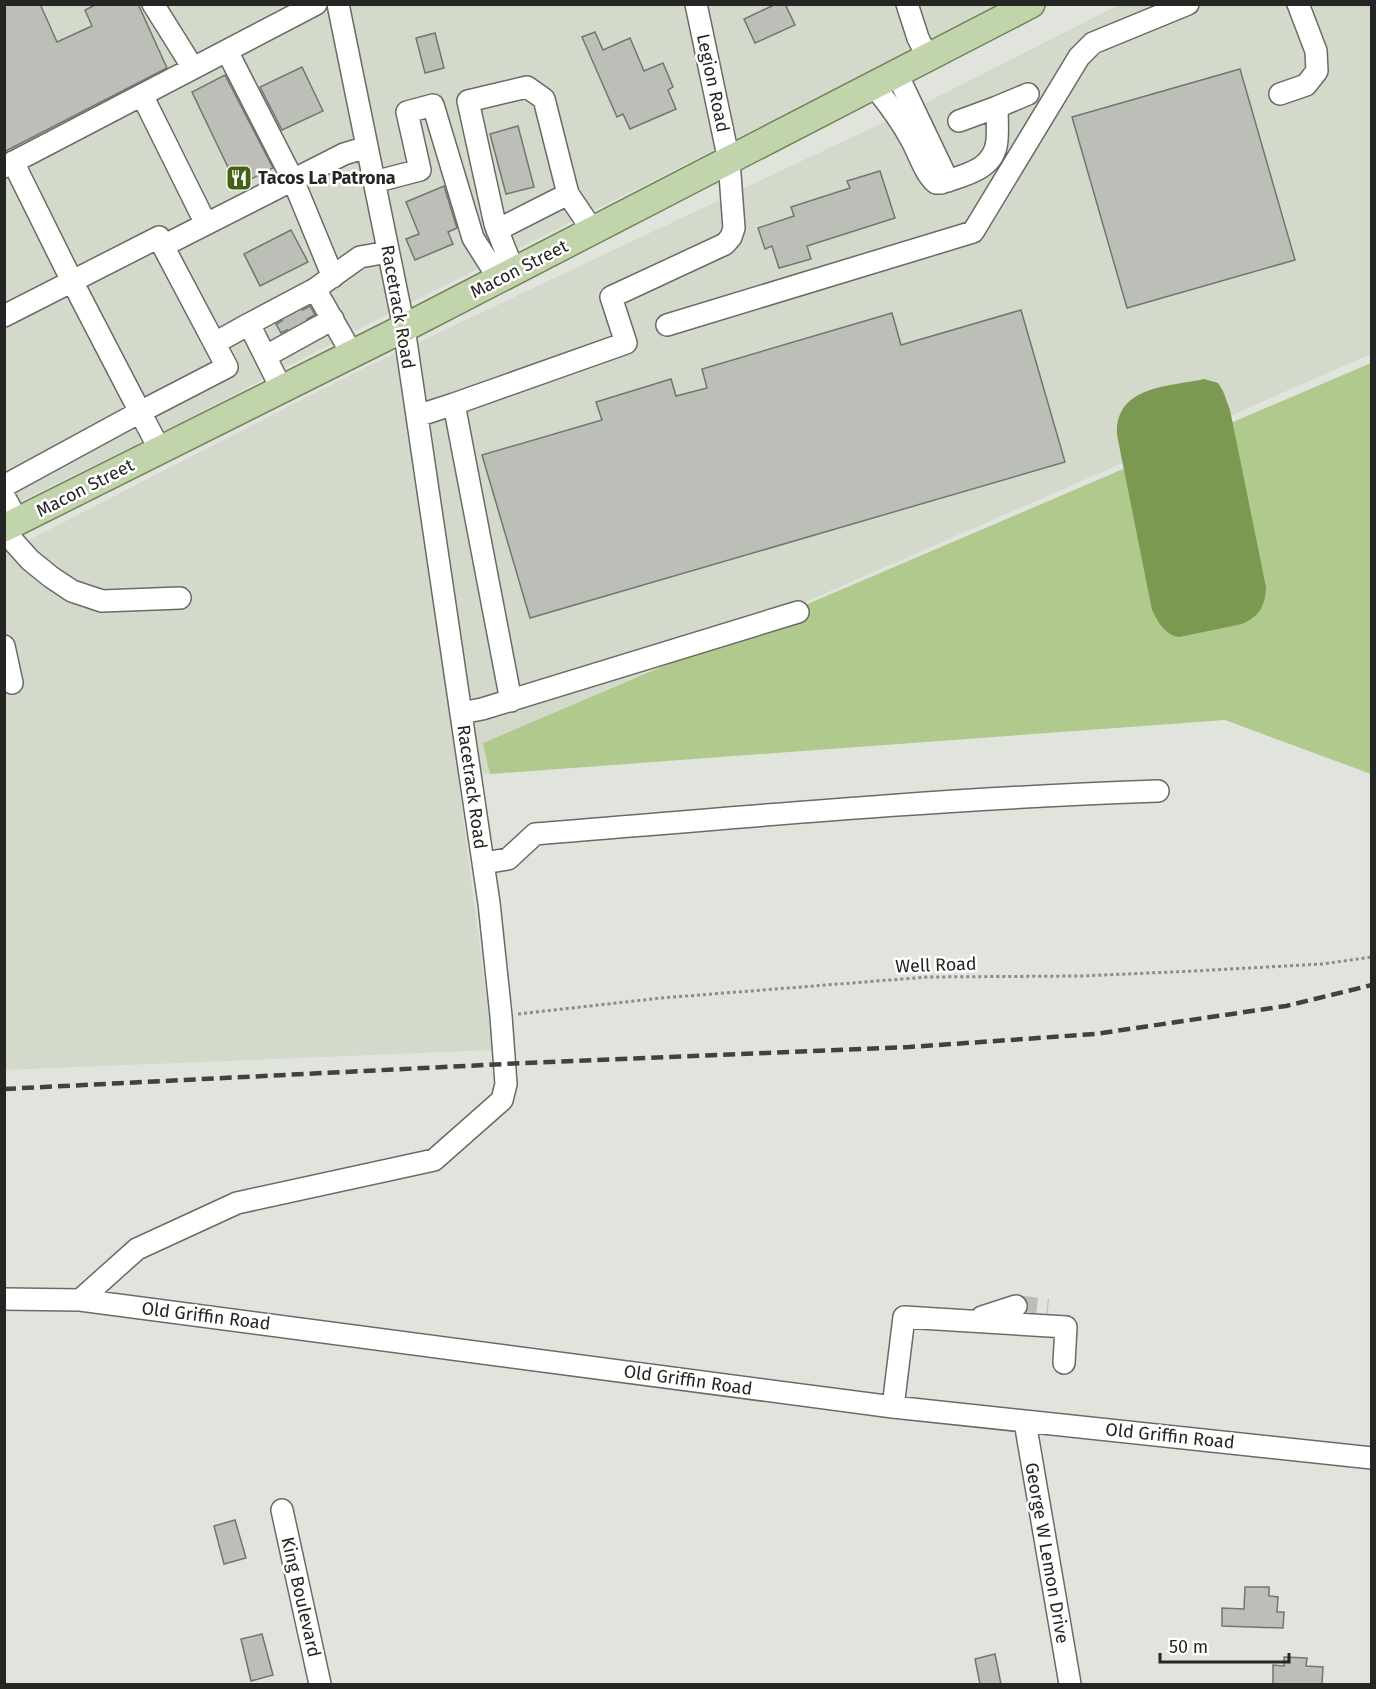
<svg xmlns="http://www.w3.org/2000/svg" width="1376" height="1689" viewBox="0 0 1376 1689" font-family="'Fira Sans',sans-serif">
  <style>
    .built { fill: #d3dacc }
    .green { fill: #afca8c }
    .water { fill: #7b9951 }
    .building { fill: #bbbfb7; stroke: #73766f; stroke-width: 1.5 }
    .lines { fill: none; stroke-linecap: round; stroke-linejoin: round }
    .minor-tunnel { stroke: #bbbeb7; stroke-width: 21; stroke-dasharray: 21 10; stroke-linecap: butt }
    .minor-casing { stroke: #686c65; stroke-width: 24 }
    .major-casing { stroke: #718458; stroke-width: 30 }
    .path { stroke: #8a8c87; stroke-width: 3; stroke-dasharray: 3 3; stroke-linecap: butt }
    .minor { stroke: #fff; stroke-width: 21 }
    .major { stroke: #c2d4ac; stroke-width: 27 }
    .rail { stroke: #41423f; stroke-width: 4.5; stroke-dasharray: 12 6; stroke-linecap: butt }
    .labels { text-anchor: middle; stroke-width: 5; stroke-linejoin: round; paint-order: stroke }
    .street-label { font-size: 18px; fill: #252623; stroke: #fff }
    .poi-label { font-size: 18px; font-weight: bold; fill: #252623; stroke: #fff; text-anchor: start }
  </style>
  <rect width="100%" height="100%" fill="#e0e4dc"/>
  <path class="built" d="M5,5h993l-102,53 -529,267 -191,100 -171,84z
    M1119,5h252v349l-887,389 6,31 -32,3 35,273 -488,20v-518l355,-182 575,-272z"/>
  <path class="green" d="M1371,363v411l-146,-54 -735,54 -7,-31z"/>
  <path class="water" d="M1204,379l14,4 5,8 7,19 36,177c-1,19 -6,29 -24,37l-63,13c-14,-2 -21,-15 -27,-27l-35,-175c-2,-49 50,-48 87,-56z"/>
  <path class="building" d="M4,4h36l17,38 35,-16 -7,-16 12,-6h41l29,64 -163,84z
    M776,4h9l10,21 -40,18 -11,-24z
    M595,32l8,18 27,-12 14,33 19,-8 10,24 -5,3 8,19 -46,20 -7,-15 -6,3 -35,-80z
    M435,33l9,35 -19,5 -9,-35z
    M302,67l21,44 -41,19 -22,-43z
    M1240,69l55,191 -168,48 -55,-191z
    M225,75l48,93 -36,18 -45,-94z
    M518,126l16,61 -28,7 -16,-60z
    M880,171l15,47 -88,28 4,13 -32,9 -7,-22 -7,3 -7,-21 36,-12 -3,-9 59,-19 -3,-7z
    M444,186l13,42 -9,4 5,12 -38,16 -9,-21 13,-5 -13,-32z
    M291,230l17,32 -48,24 -16,-32z
    M310,306l5,9 -34,18 -5,-9z
    M1021,310l44,152 -535,156 -48,-163 120,-35 -6,-18 75,-23 5,17 31,-8 -5,-19 190,-56 9,32z
    M235,1520l11,38 -22,6 -10,-38z
    M1245,1587h24v9l9,1 -1,15h7l-1,16 -61,-2v-18l22,1z
    M262,1634l11,41 -22,6 -10,-42z
    M995,1654l6,30h-21l-5,-25z
    M1284,1657l23,1 -1,8 17,1 -1,17h-49v-19l11,1z"/>
  <g class="lines">
    <path class="minor-tunnel" d="M291,313l9,17
      M1016,1306l32,3"/>
    <g class="minor-casing">
      <path id="minor" d="M153,4l40,64
        M907,4l11,34 10,20
        M227,51l66,129 40,97
        M897,74l51,107
        M874,86c14,17 28,36 38,55 8,15 12,31 24,42h5c23,-8 54,-13 56,-43 1,-11 0,-22 0,-33l31,-13
        M1280,94l26,-9 11,-14 -1,-20 -18,-47
        M142,95l64,129
        M959,121l38,-14
        M4,167l312,-163
        M374,182l46,-12 -13,-58 26,-7 40,133 26,41
        M497,230l71,-36
        M514,272l-19,-48 -27,-123 59,-14 17,12 24,95 25,37
        M315,289l37,65
        M4,316l155,-79 4,9
        M667,325l306,-93 106,-175 14,-14 95,-39
        M215,343l34,-19
        M266,356l67,-37
        M282,390l-33,-66 66,-35 45,-32 28,-5
        M417,416l37,-12
        M160,450l-20,-38 87,-45 -64,-121 181,-92 23,-7
        M4,486l136,-74 -68,-131 -59,-119
        M4,496l14,26
        M4,531l26,29 21,17 21,14 30,10 78,-3
        M4,646l8,37
        M511,701l-57,-297 172,-61 -15,-46 114,-53 6,-7 3,-9 -5,-67 -33,-157
        M461,713l21,-4 316,-97
        M484,863l24,-4 27,-25c207,-17 415,-36 623,-43
        M4,1299l76,1 813,107 479,51
        M80,1300l57,-51 100,-46 197,-43 68,-60 4,-16 -5,-68 -12,-113 -85,-575 -66,-324
        M982,1317l34,-11
        M893,1407l11,-90 162,10 -2,36
        M1025,1422l45,262
        M282,1510l38,174"/>
    </g>
    <g class="major-casing">
      <path id="major" d="M4,528l400,-200 627,-324"/>
    </g>
    <path class="path" d="M518,1014l143,-16 267,-21 153,-1 113,-5 128,-7 50,-7"/>
    <use href="#minor" class="minor"/>
    <use href="#major" class="major"/>
    <path class="rail" d="M4,1089l500,-25 405,-17 186,-13 191,-28 86,-21"/>
  </g>
  <defs>
    <g id="restaurant-square" transform="scale(1.35)"><rect x="-9" y="-9" width="18" height="18" rx="4" fill="#456112" stroke="#fff"/><path d="M-5-6h1v4h1v-4h1v4h1v-4h1v5L-1.5 .5V6h-2V.5L-5-1ZM5-6V6H3V1.5H1.5Q1.5-4 5-6Z" fill="#fff"/></g>
  </defs>
  <g fill-rule="evenodd">
    <use href="#restaurant-square" x="239" y="178"/>
  </g>
  <g class="labels">
    <g class="street-label">
      <text transform="translate(713 83) rotate(78)" y="6">Legion Road</text>
      <text transform="translate(519 269) rotate(-27)" y="6">Macon Street</text>
      <text transform="translate(398 307) rotate(80)" y="6">Racetrack Road</text>
      <text transform="translate(85 488) rotate(-27)" y="6">Macon Street</text>
      <text transform="translate(472 787) rotate(82)" y="6">Racetrack Road</text>
      <text transform="translate(936 965) rotate(-2)" y="6">Well Road</text>
      <text transform="translate(206 1316) rotate(7)" y="6">Old Griffin Road</text>
      <text transform="translate(688 1380) rotate(8)" y="6">Old Griffin Road</text>
      <text transform="translate(1170 1436) rotate(6)" y="6">Old Griffin Road</text>
      <text transform="translate(1047 1553) rotate(80)" y="6">George W Lemon Drive</text>
      <text transform="translate(301 1597) rotate(77)" y="6">King Boulevard</text>
    </g>
    <g class="poi-label">
      <text x="258" y="184">Tacos La Patrona</text>
    </g>
  </g>
  <rect width="1376" height="1689" fill="none" stroke="#252623" stroke-width="12"/>
  <path d="M1160 1653v9h129v-9" fill="none" stroke="#252623" stroke-width="3"/>
  <text x="1169" y="1653" font-size="18" fill="#252623" stroke="#ffffff" stroke-width="4.5" paint-order="stroke">50 m</text>
</svg>
